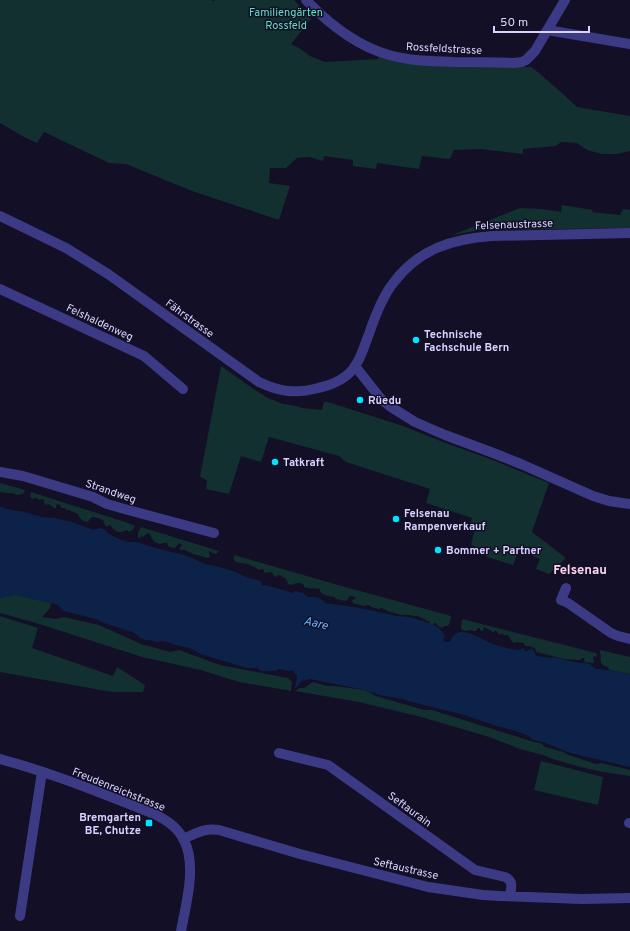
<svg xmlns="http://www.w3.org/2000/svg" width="630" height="931" viewBox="0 0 630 931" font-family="Overpass,sans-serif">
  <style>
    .green { fill: #12302f }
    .water { fill: #0c2248 }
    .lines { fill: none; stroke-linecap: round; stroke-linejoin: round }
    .minor { stroke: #3d3a85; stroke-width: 10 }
    .tertiary { stroke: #3d3a85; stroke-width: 10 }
    .poi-dot { fill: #00e5ff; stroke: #130f26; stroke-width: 1.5 }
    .labels { text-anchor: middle; stroke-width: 3; stroke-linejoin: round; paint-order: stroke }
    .park-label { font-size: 11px; fill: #5fe0c0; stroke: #130f26 }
    .street-label { font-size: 11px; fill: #d9d4ff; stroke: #130f26 }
    .poi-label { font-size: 11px; font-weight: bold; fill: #d9d4ff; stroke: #130f26; text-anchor: start }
    .water-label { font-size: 12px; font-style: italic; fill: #62b6ff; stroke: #130f26 }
    .quarter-label { font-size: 13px; font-weight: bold; fill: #ffd6f0; stroke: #130f26 }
  </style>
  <rect width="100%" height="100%" fill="#130f26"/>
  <path class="green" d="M0,0h211l3,1 1,-1h79l17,19 -20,25 8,4 11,8 15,6 53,-3 1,-2 17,5 57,4 78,1 8,6 24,21 14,13 53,9v35l-14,3h-14l-15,-4 -10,-7 -16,-1 -5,4 -33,3v5l-42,-5 -27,1 -4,9 -28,-3 -3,13 -42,-6 -1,6 -23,-3v-6l-29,-4 -1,5 -14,-4 -12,1 -11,10h-16l-1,15 21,3 -11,34 -87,-29 -66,-27 -17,-1 -65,-31 -7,11 -13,-6 -24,-14z
    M562,205l31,5 -1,2 28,3 3,-6 7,1v18l-149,2 -29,5 68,-27 22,1 19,3z
    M221,366l34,24 13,8 15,6 9,1 10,3 20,2 2,-8h4l75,24 40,16 50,18 56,23 -17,49 34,26 -17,16 -13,-5 4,-10 -21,-9 -6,15 -26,-8c-4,-7 -9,-9 -16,-12l4,-16 -5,-2 2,-9 -46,-15 4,-14 -84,-27 -7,-6 -70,-19 -8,25 -20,-6 -12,38 -23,-5 1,-9 -7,-3z
    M0,483l25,7 -2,4 -6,1 -5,-2h-6l-6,-1z
    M31,492l97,31 7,3 -2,4 -4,2 -2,-2c-8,4 -12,2 -17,-5l-3,2 -2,-2 -2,-5c-3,-1 -9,-5 -12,-2 -2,1 -2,3 -3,4 -7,-1 -8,-4 -11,-9h-2l-6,-3h-2l-2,-2h-4l-1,-3 -3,-1 -1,4h-2l-5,-4 -3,1 -2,-2v-2l-1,-2 -4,1 -3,-2 -3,1 -3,-2z
    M141,527l78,24 -3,3 -4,-1 -2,-2 -1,2 1,4 -2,1 -15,-4 -8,-4h-5l-1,-1 3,-4 -3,-2 -4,5 -6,-1 -2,-4h-4l-2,1c-6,-1 -9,-4 -11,-10l-2,-1 -5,4 -1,-1 -3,2 -1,-1v-5z
    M234,555l104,30 113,31 -1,6 -2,4h-4l-2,2 -5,-3v-1l-3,-1 -1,2 -3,-1v-2l-12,-6h-5l-3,-1h-9l-14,-4 -5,-3 -3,1 -8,-2 -2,-2 -5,1 -11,-3 -1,-3 3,-1 1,-2 -6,-1 -4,5 -10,-2 -2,-2c-6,-1 -9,-1 -14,-5v-3c-6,-1 -10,0 -16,-2v-2c-6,-4 -7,-2 -13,0l-3,-1 -2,-5 -7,-4 -4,2 -1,-1 -1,-2 -2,-2 -7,1v-3l-2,-1 -2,1 -12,-6 -13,-2 -1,-2z
    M11,595h6l34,8 -1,5 -8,9 14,2 8,-2 35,8 42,19 29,8 9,-2 41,15 68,13 4,4 -1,9 -52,-9 -38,-12 -59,-13 -106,-34 -36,-10v-15z
    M0,616l38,12 -6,20 81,28 4,-9 28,18 -2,7h-31l-112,-20z
    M462,619l134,34 1,2v2l-3,-1 -1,2 1,4 -1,1 -8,-1 -1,-4h-2l-2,2 -16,-1 -28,-7 -1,-4 -6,-2h-4l-1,-3 -7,-1 -2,1 -3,-1 -4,-7h-4l-2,-2 -1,2 -2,-1 -4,-4 -1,2h-1l-9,-5 -1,4 -3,-1v-2h-2l-2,3h-2l-3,-1 -6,1 -4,-2z
    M600,650l30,7v17l-21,-4 -1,-3c-7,-1 -8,-5 -7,-12l-1,-2z
    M313,682l14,4h7l31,4 11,6 48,14h8l102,32 7,1 4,4 11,3 5,1 8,4 27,9 5,-1 29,7v6l-27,-4 -23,-5 -27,-8 -10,-4 -20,-5 -34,-13 -64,-19 -66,-16 -64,-11 4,-3h5z
    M541,761l62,16 -5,28 -64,-15z"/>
  <path class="water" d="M0,506l4,2 13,3h4l21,6 13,1 17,4 22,8 5,-2 5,1 5,5 10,5 9,3h8l27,8 22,5 20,9 15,3 13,4 13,6 15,4v3l2,2 3,-1 27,8 2,-2 8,2 5,4c7,0 12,-1 17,6l35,5 37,8 12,1 17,5 12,5 7,9 -2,3 2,3h5c7,-21 30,-3 43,2 4,2 21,6 25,6 2,0 4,-1 6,-2l1,3 1,1 4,-3c3,1 5,2 5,6l2,1 14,2 3,-1 25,6h5l6,1 4,4 4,1 16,2 16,3v93l-60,-14 -27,-11 -10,-2 -4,-4 -10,-4 -26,-7 -5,-2 -24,-8 -56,-14c-5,-3 -12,-3 -18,-4 -8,-1 -17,-4 -25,-7 -18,-4 -37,-7 -55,-11l-8,2 -6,7h-1l2,-12 -5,-6 -3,1 -10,-2 -3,2h-15l-4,-3h-10l-47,-14c-7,-7 -18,-7 -28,-10l-1,-1 -9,-2 -5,1 -8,-2h-3l-6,-2 -5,-5 -31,-10 -8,-4 -33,-8 -5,-6 -41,-10 -17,3z"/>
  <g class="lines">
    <path class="minor" d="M306,0c23,24 51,46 83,55 21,6 43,6 64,7 21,0 41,0 61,1l8,-1 4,-2 9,-9 30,-51
      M547,30l83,14
      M0,289l144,67 39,33
      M355,366l26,33 10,8 24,15 30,13 51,19 25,10 72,32 16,5 21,3
      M0,472l23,4 70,21 14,7 21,6 86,23
      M566,588l-5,12 7,3 43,30 7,3 12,3
      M279,753l49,12 147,105 30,7c9,4 6,11 5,19
      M629,823h1
      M183,839c14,-6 21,-11 36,-9l81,24 128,33 55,8 17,1 82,3 48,-1
      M20,916l22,-144"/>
    <path class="tertiary" d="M0,216l66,32 42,26 151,108c21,10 36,12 59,6 10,-2 20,-6 28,-12 13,-10 17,-27 23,-42 6,-18 13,-37 25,-52 25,-33 58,-43 98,-46l138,-3
      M0,759c53,14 103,35 154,55 11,5 24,14 30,26 13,26 2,64 -3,91"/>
  </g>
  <g class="poi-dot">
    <circle cx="416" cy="340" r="4"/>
    <circle cx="360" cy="400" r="4"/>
    <circle cx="275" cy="462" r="4"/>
    <circle cx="396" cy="519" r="4"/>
    <circle cx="438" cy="550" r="4"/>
    <rect x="145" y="819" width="8" height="8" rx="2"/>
  </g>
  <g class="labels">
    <g class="park-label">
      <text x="286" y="16">Familiengärten<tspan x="286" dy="13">Rossfeld</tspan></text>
    </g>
    <g class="street-label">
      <text transform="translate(444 48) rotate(3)" y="4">Rossfeldstrasse</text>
      <text transform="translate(514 224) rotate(-2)" y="4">Felsenaustrasse</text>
      <text transform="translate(190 318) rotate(36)" y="4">Fährstrasse</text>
      <text transform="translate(100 322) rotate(25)" y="4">Felshaldenweg</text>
      <text transform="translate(111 491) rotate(19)" y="4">Strandweg</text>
      <text transform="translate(119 789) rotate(22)" y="4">Freudenreichstrasse</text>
      <text transform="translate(410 809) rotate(36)" y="4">Seftaurain</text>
      <text transform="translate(406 868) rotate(13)" y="4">Seftaustrasse</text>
    </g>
    <g class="poi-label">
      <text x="424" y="338">Technische<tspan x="424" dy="13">Fachschule Bern</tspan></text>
      <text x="368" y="404">Rüedu</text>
      <text x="283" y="466">Tatkraft</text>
      <text x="404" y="517">Felsenau<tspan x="404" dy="13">Rampenverkauf</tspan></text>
      <text x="446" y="554">Bommer + Partner</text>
      <text x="141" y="821" text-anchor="end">Bremgarten<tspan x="141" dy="13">BE, Chutze</tspan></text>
    </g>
    <g class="water-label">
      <text transform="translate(316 623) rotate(14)" y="4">Aare</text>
    </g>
    <g class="quarter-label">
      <text x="580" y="574">Felsenau</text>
    </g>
  </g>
  <path d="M494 26v6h95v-6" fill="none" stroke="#d9d4ff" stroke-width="2"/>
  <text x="500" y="26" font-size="12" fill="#d9d4ff" stroke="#130f26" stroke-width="3" paint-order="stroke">50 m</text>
</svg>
